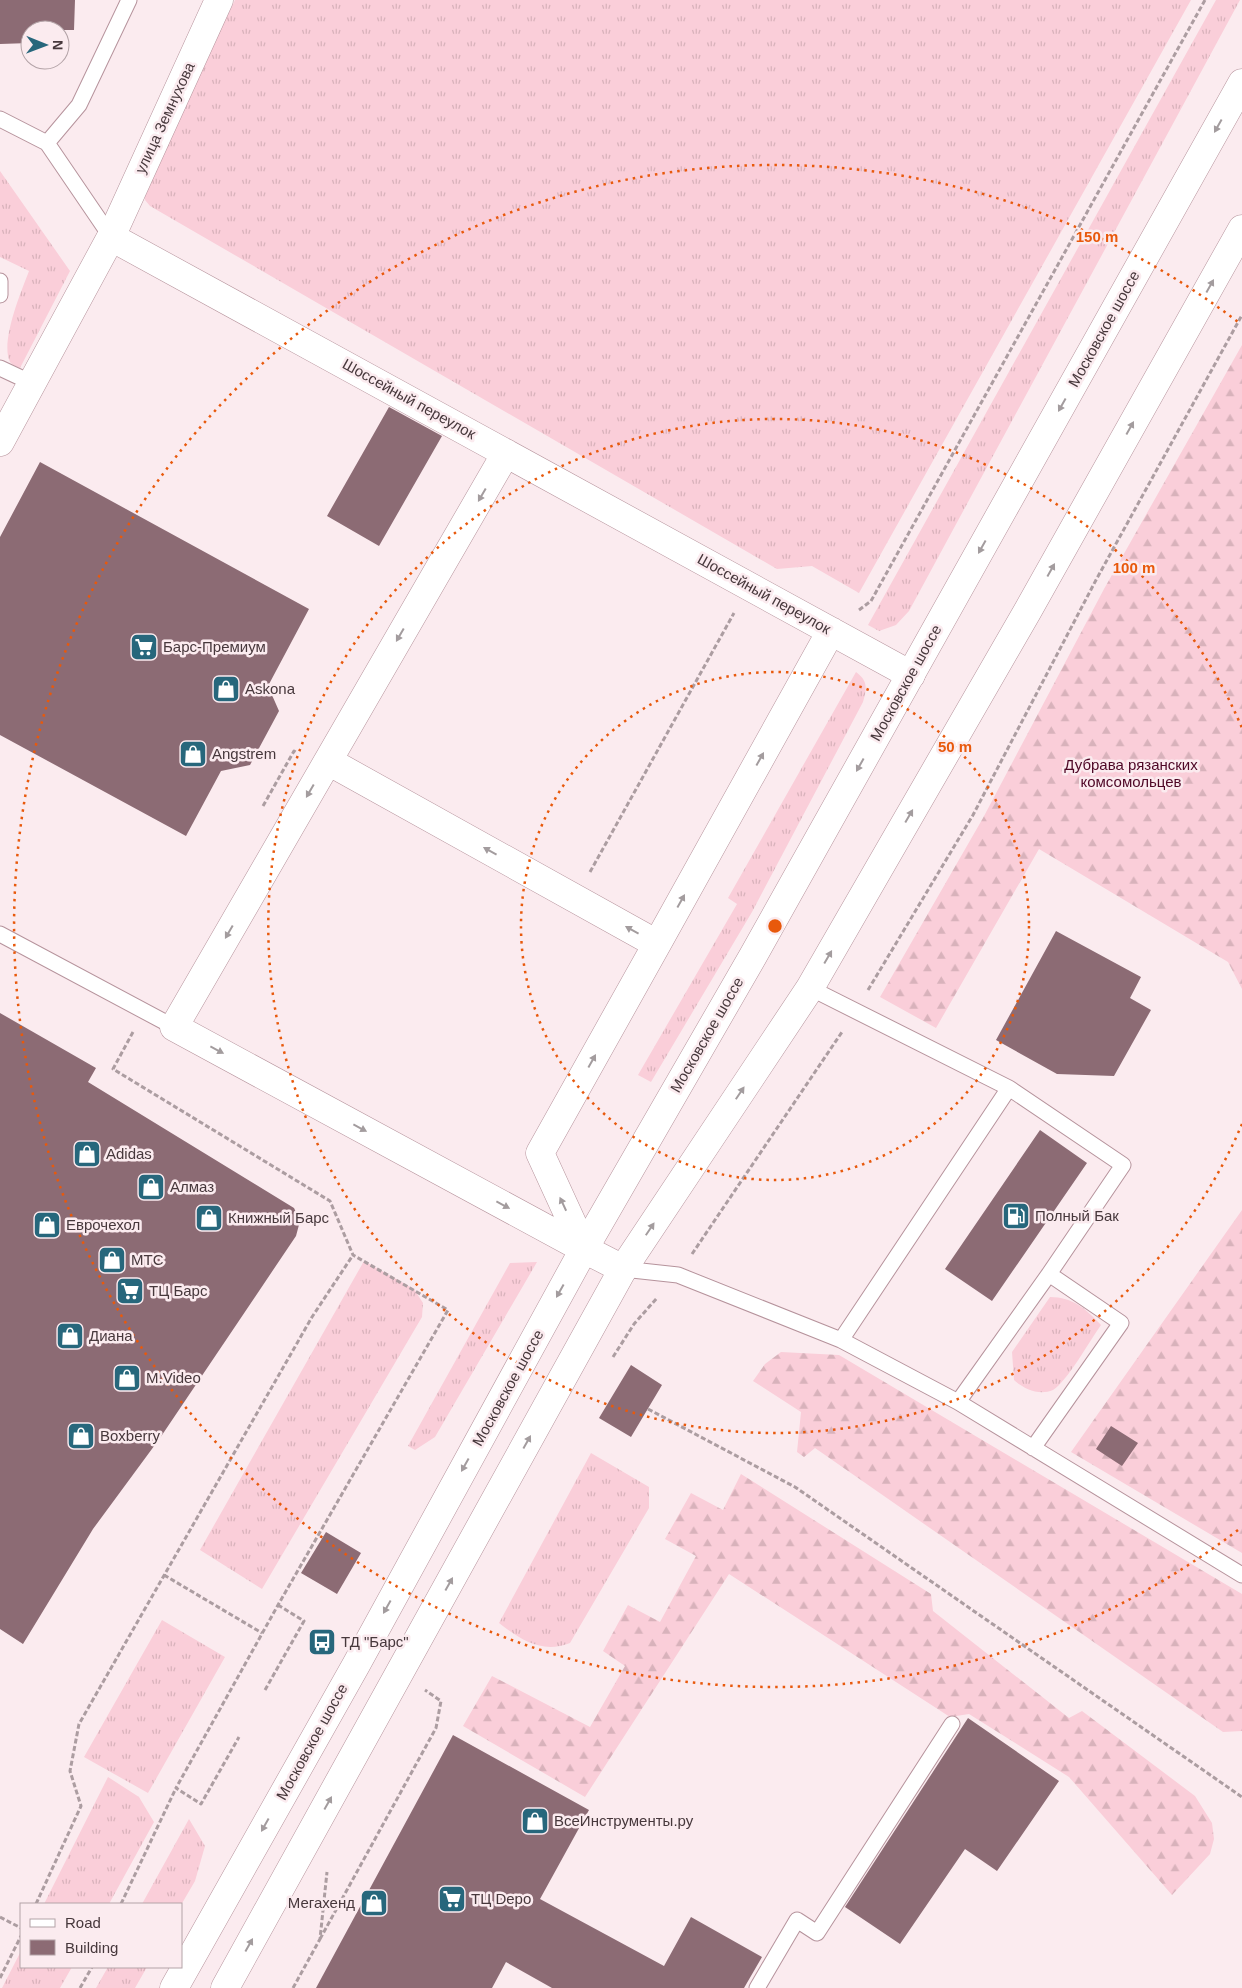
<svg xmlns="http://www.w3.org/2000/svg" width="1242" height="1988" viewBox="0 0 1242 1988" font-family="Arial,sans-serif">
  <style>
    .grass { fill: url(#grass-tufts) }
    .forest { fill: url(#forest-firs) }
    .building { fill: #8c6b74 }
    .lines { fill: none; stroke-linecap: round; stroke-linejoin: round }
    .lane-casing { stroke: #b6939c; stroke-width: 17 }
    .street-casing { stroke: #b6939c; stroke-width: 29 }
    .secondary-casing { stroke: #b6939c; stroke-width: 29 }
    .primary-casing { stroke: #b6939c; stroke-width: 29 }
    .path { stroke: #ac9da1; stroke-width: 3; stroke-dasharray: 5 2.5; stroke-linecap: butt }
    .lane { stroke: #fff; stroke-width: 15 }
    .street { stroke: #fff; stroke-width: 28 }
    .secondary { stroke: #fff; stroke-width: 28 }
    .primary { stroke: #fff; stroke-width: 28 }
    .oneway { fill: #a39c9e }
    .ring { fill: none; stroke: #e8590c; stroke-width: 2.5; stroke-dasharray: 2.5 5 }
    .labels { text-anchor: middle; stroke-width: 5; stroke-linejoin: round; paint-order: stroke }
    .street-label { font-size: 15px; fill: #47383c; stroke: #fbebef }
    .poi-label { font-size: 15px; fill: #47383c; stroke: #fbebef; text-anchor: start }
    .park-label { font-size: 15px; fill: #4e0726; stroke: #fbebef }
    .centre { fill: #e8590c; stroke: #fbebef; stroke-width: 2.5 }
    .ring-label { font-size: 15px; text-anchor: middle; font-weight: bold; fill: #e8590c; stroke: #fbebef; stroke-width: 5; stroke-linejoin: round; paint-order: stroke }
  </style>
  <defs>
    <pattern id="grass-tufts" width="24" height="20" patternUnits="userSpaceOnUse" patternTransform="scale(1.25)"><rect width="24" height="20" fill="#faced9"/><path d="M3 7l-1-3M5 7V3M7 7l1-3M15 17l-1-3M17 17v-4M19 17l1-3" fill="none" stroke="#d8b2bb"/></pattern>
    <pattern id="forest-firs" width="22" height="20" patternUnits="userSpaceOnUse" patternTransform="scale(1.25)"><rect width="22" height="20" fill="#faced9"/><path d="M5 1l3.5 6h-7zM16 11l3.5 6h-7z" fill="#d8b2bb"/></pattern>
  </defs>
  <rect width="100%" height="100%" fill="#fbebef"/>
  <path class="grass" d="M235,0h956l-332,593 -47,-27 -35,3 -627,-363 -5,-6 -1,-14z
    M1216,0h24l-331,611 -13,14 -17,6 -11,-6z
    M0,171l70,100 -50,97c-2,-1 -8,-3 -10,-6 -10,-20 11,-70 19,-91l-29,-14z
    M856,672c12,9 11,16 7,30l-111,210 -101,170 -13,-7 99,-171 -9,-6z
    M364,1261l50,28 9,14 -1,14 -160,272 -62,-39z
    M537,1262l-102,175 -20,13 -7,-4 102,-183z
    M1050,1297c23,0 36,12 51,28 -10,14 -35,58 -48,65 -14,6 -29,-1 -39,-10l-2,-28z
    M591,1453l58,34v21l-79,135c-28,11 -49,-3 -71,-20z
    M162,1620l63,37 -77,136 -64,-36z
    M108,1777l31,20 15,25 -45,82h-65z
    M189,1819l16,27 -10,35 -14,24 -39,-1z
    M21,1951v16h51l-12,21h-58z
    M108,1967h39l-12,21h-39z"/>
  <path class="forest" d="M1242,345v644l-14,-27 -189,-113 -103,179 -56,-31 103,-179 121,-229z
    M1242,1210v343l-171,-101z
    M781,1352l58,3 403,239v137l-19,1 -408,-284 -11,9 -7,-5 4,-40 -48,-31 12,-17z
    M741,1474l190,120 2,17 136,107 13,-7 113,85 17,27 2,16 -4,15 -38,41 -103,-118 -100,-63 -19,3 -221,-143 -144,223 -122,-71 29,-50 98,51 35,-61 -22,-15 25,-46 32,17 36,-66 -31,-17 26,-46 32,17z"/>
  <path class="building" d="M0,0h75l-1,30h-44v13l-30,1z
    M389,407l53,29 -63,110 -52,-30z
    M40,462l269,147 -41,77 11,25 -29,54 -29,6 -35,65 -186,-101v-198z
    M1056,931l85,46 -11,21 21,12 -37,66 -57,-2 -61,-34z
    M0,1013l96,55 -8,14 206,126 6,13 -4,15 -136,202 -67,91 -70,115 -23,-15z
    M1040,1130l47,33 -95,138 -47,-32z
    M631,1365l31,20 -31,52 -32,-19z
    M1111,1426l27,17 -16,23 -26,-17z
    M326,1532l35,21 -24,41 -36,-21z
    M968,1718l91,63 -62,90 -32,-22 -65,95 -55,-37z
    M453,1735l136,75 -49,89 124,67 27,-49 71,40 -18,31h-192l-46,-26 -14,26h-176z"/>
  <g class="lines">
    <g class="lane-casing">
      <path id="lane" d="M0,119l47,24 64,94
        M47,143l32,-38 50,-105
        M0,281v14
        M0,368l32,15
        M0,934l174,93
        M810,988l199,100
        M623,1269l55,6 163,65 117,62 284,173
        M841,1340l168,-252 114,77 -74,109 72,49 -88,125
        M958,1402l91,-128
        M757,1988l40,-68 20,13 135,-209"/>
    </g>
    <g class="street-casing">
      <path id="street" d="M111,237l108,-237
        M0,442l111,-205 800,438
        M506,453l-332,574 410,222
        M328,761l329,183 -117,209 44,96
        M657,944l174,-313"/>
    </g>
    <g class="secondary-casing">
      <path id="secondary" d="M584,1249l39,20"/>
    </g>
    <g class="primary-casing">
      <path id="primary" d="M174,1988l182,-323 228,-416 169,-293 489,-873
        M225,1988l398,-719 187,-281 217,-376 215,-383"/>
    </g>
    <path class="path" d="M859,610l12,-9 334,-601
      M263,806l31,-55 3,2
      M590,872l144,-259
      M868,990l105,-175 123,-235 146,-265
      M133,1032l-20,37 217,132 23,54 95,55 -170,295 -102,183 25,16 38,-67
      M692,1254l150,-222
      M613,1357l21,-33 23,-26
      M648,1409l147,78 447,310
      M164,1575l98,58
      M265,1690l39,-69 -26,-16
      M36,1904l45,-98 -11,-35 9,-47 233,-407 41,-62
      M121,1904l55,-116
      M0,1917l21,11
      M320,1939l116,-211 5,-27 -16,-11
      M0,1978l21,-42
      M80,1988l12,-21
      M293,1988l27,-49 7,-67"/>
    <use href="#lane" class="lane"/>
    <use href="#street" class="street"/>
    <use href="#secondary" class="secondary"/>
    <use href="#primary" class="primary"/>
  </g>
  <defs><path id="oneway-solid" d="M-6-.8H1V-3.2L6.5 0L1 3.2V.8H-6Z" transform="scale(1.25)"/></defs>
  <g class="oneway">
    <use href="#oneway-solid" transform="translate(1218 126) rotate(119)"/>
    <use href="#oneway-solid" transform="translate(1210 286) rotate(-61)"/>
    <use href="#oneway-solid" transform="translate(1062 405) rotate(119)"/>
    <use href="#oneway-solid" transform="translate(1130 428) rotate(-61)"/>
    <use href="#oneway-solid" transform="translate(482 495) rotate(120)"/>
    <use href="#oneway-solid" transform="translate(982 547) rotate(119)"/>
    <use href="#oneway-solid" transform="translate(1051 570) rotate(-61)"/>
    <use href="#oneway-solid" transform="translate(400 635) rotate(120)"/>
    <use href="#oneway-solid" transform="translate(760 759) rotate(-61)"/>
    <use href="#oneway-solid" transform="translate(860 765) rotate(119)"/>
    <use href="#oneway-solid" transform="translate(310 791) rotate(120)"/>
    <use href="#oneway-solid" transform="translate(909 816) rotate(-60)"/>
    <use href="#oneway-solid" transform="translate(490 851) rotate(-151)"/>
    <use href="#oneway-solid" transform="translate(681 901) rotate(-61)"/>
    <use href="#oneway-solid" transform="translate(632 930) rotate(-151)"/>
    <use href="#oneway-solid" transform="translate(229 932) rotate(120)"/>
    <use href="#oneway-solid" transform="translate(828 957) rotate(-60)"/>
    <use href="#oneway-solid" transform="translate(217 1050) rotate(28)"/>
    <use href="#oneway-solid" transform="translate(592 1061) rotate(-61)"/>
    <use href="#oneway-solid" transform="translate(740 1093) rotate(-56)"/>
    <use href="#oneway-solid" transform="translate(360 1128) rotate(28)"/>
    <use href="#oneway-solid" transform="translate(563 1204) rotate(-115)"/>
    <use href="#oneway-solid" transform="translate(503 1205) rotate(28)"/>
    <use href="#oneway-solid" transform="translate(650 1229) rotate(-56)"/>
    <use href="#oneway-solid" transform="translate(560 1291) rotate(119)"/>
    <use href="#oneway-solid" transform="translate(527 1442) rotate(-61)"/>
    <use href="#oneway-solid" transform="translate(465 1465) rotate(119)"/>
    <use href="#oneway-solid" transform="translate(449 1584) rotate(-61)"/>
    <use href="#oneway-solid" transform="translate(387 1607) rotate(119)"/>
    <use href="#oneway-solid" transform="translate(328 1803) rotate(-61)"/>
    <use href="#oneway-solid" transform="translate(265 1825) rotate(119)"/>
    <use href="#oneway-solid" transform="translate(249 1945) rotate(-61)"/>
  </g>
  <g class="ring">
    <circle cx="775" cy="926" r="254"/>
    <path d="M1242 1124A507 507 0 1 1 1242 728"/>
    <path d="M1238 1530A761 761 0 1 1 1238 322"/>
  </g>
  <defs>
    <g id="supermarket-square" transform="scale(1.4375)"><rect x="-9" y="-9" width="18" height="18" rx="4" fill="#27677c" stroke="#fbebef"/><path d="M-6-5.5h2.5l.6 2H6L4.5 2H-2.5L-4.4-4H-6ZM-1.5 3.2a1.3 1.3 0 1 0 .1 0ZM3 3.2a1.3 1.3 0 1 0 .1 0Z" fill="#fff"/></g>
    <g id="shop-square" transform="scale(1.4375)"><rect x="-9" y="-9" width="18" height="18" rx="4" fill="#27677c" stroke="#fbebef"/><path d="M-5-2.5h2.3a2.7 3.5 0 0 1 5.4 0H5L5.5 6h-11ZM-1.5-2.5h3a1.5 2.3 0 0 0-3 0Z" fill="#fff"/></g>
    <g id="fuel-square" transform="scale(1.4375)"><rect x="-9" y="-9" width="18" height="18" rx="4" fill="#27677c" stroke="#fbebef"/><path d="M-5.5-6h7V0h2V4h1.3V-2.5L3-4.5l.8-.8L6-3V5H2.5V1h-1V6h-7ZM-4.2-4.7v3.2H.2V-4.7Z" fill="#fff"/></g>
    <g id="bus-square" transform="scale(1.4375)"><rect x="-9" y="-9" width="18" height="18" rx="4" fill="#27677c" stroke="#fbebef"/><path d="M-5-6H5V4H4V6H2V4H-2V6H-4V4H-5ZM-3.5-4V0h7V-4ZM-3.5 1.2v1.5H-2V1.2ZM2 1.2v1.5H3.5V1.2Z" fill="#fff"/></g>
  </defs>
  <g fill-rule="evenodd">
    <use href="#supermarket-square" x="144" y="647"/>
    <use href="#shop-square" x="226" y="689"/>
    <use href="#shop-square" x="193" y="754"/>
    <use href="#shop-square" x="87" y="1154"/>
    <use href="#shop-square" x="151" y="1187"/>
    <use href="#fuel-square" x="1016" y="1216"/>
    <use href="#shop-square" x="209" y="1218"/>
    <use href="#shop-square" x="47" y="1225"/>
    <use href="#shop-square" x="112" y="1260"/>
    <use href="#supermarket-square" x="130" y="1291"/>
    <use href="#shop-square" x="70" y="1336"/>
    <use href="#shop-square" x="127" y="1378"/>
    <use href="#shop-square" x="81" y="1436"/>
    <use href="#bus-square" x="322" y="1642"/>
    <use href="#shop-square" x="535" y="1821"/>
    <use href="#supermarket-square" x="452" y="1899"/>
    <use href="#shop-square" x="374" y="1903"/>
  </g>
  <g class="labels">
    <g class="street-label">
      <text transform="translate(165 118) rotate(-65)" y="5">улица Земнухова</text>
      <text transform="translate(1104 329) rotate(-61)" y="5">Московское шоссе</text>
      <text transform="translate(409 399) rotate(29)" y="5">Шоссейный переулок</text>
      <text transform="translate(764 594) rotate(29)" y="5">Шоссейный переулок</text>
      <text transform="translate(906 683) rotate(-61)" y="5">Московское шоссе</text>
      <text transform="translate(707 1035) rotate(-60)" y="5">Московское шоссе</text>
      <text transform="translate(508 1388) rotate(-61)" y="5">Московское шоссе</text>
      <text transform="translate(312 1742) rotate(-61)" y="5">Московское шоссе</text>
    </g>
    <g class="poi-label">
      <text x="163" y="652">Барс-Премиум</text>
      <text x="245" y="694">Askona</text>
      <text x="212" y="759">Angstrem</text>
      <text x="106" y="1159">Adidas</text>
      <text x="170" y="1192">Алмаз</text>
      <text x="1035" y="1221">Полный Бак</text>
      <text x="228" y="1223">Книжный Барс</text>
      <text x="66" y="1230">Еврочехол</text>
      <text x="131" y="1265">МТС</text>
      <text x="149" y="1296">ТЦ Барс</text>
      <text x="89" y="1341">Диана</text>
      <text x="146" y="1383">M.Video</text>
      <text x="100" y="1441">Boxberry</text>
      <text x="341" y="1647">ТД "Барс"</text>
      <text x="554" y="1826">ВсеИнструменты.ру</text>
      <text x="471" y="1904">ТЦ Depo</text>
      <text x="355" y="1908" text-anchor="end">Мегахенд</text>
    </g>
    <g class="park-label">
      <text x="1131" y="770">Дубрава рязанских<tspan x="1131" dy="17">комсомольцев</tspan></text>
    </g>
  </g>
  <circle cx="775" cy="926" r="8" class="centre"/>
  <g class="ring-label">
    <text x="1097" y="242">150 m</text>
    <text x="1134" y="573">100 m</text>
    <text x="955" y="752">50 m</text>
  </g>
  <rect x="20" y="1903" width="162" height="65" fill="#fbebef" stroke="#b3a3a7"/>
  <rect x="30" y="1919" width="25" height="8" fill="#ffffff" stroke="#b3a3a7"/>
  <text x="65" y="1928" font-size="15" fill="#47383c">Road</text>
  <rect x="30" y="1940" width="25" height="15" fill="#8c6b74" stroke="#b3a3a7"/>
  <text x="65" y="1953" font-size="15" fill="#47383c">Building</text>
  <g transform="translate(45 45) rotate(91)"><circle r="24" fill="#fbebef" stroke="#b3a3a7"/>
  <path d="M0-4L9 19L0 12L-9 19Z" fill="#27677c"/>
  <text y="-8" font-size="14" font-weight="bold" text-anchor="middle" fill="#47383c">N</text>
  </g>
</svg>
